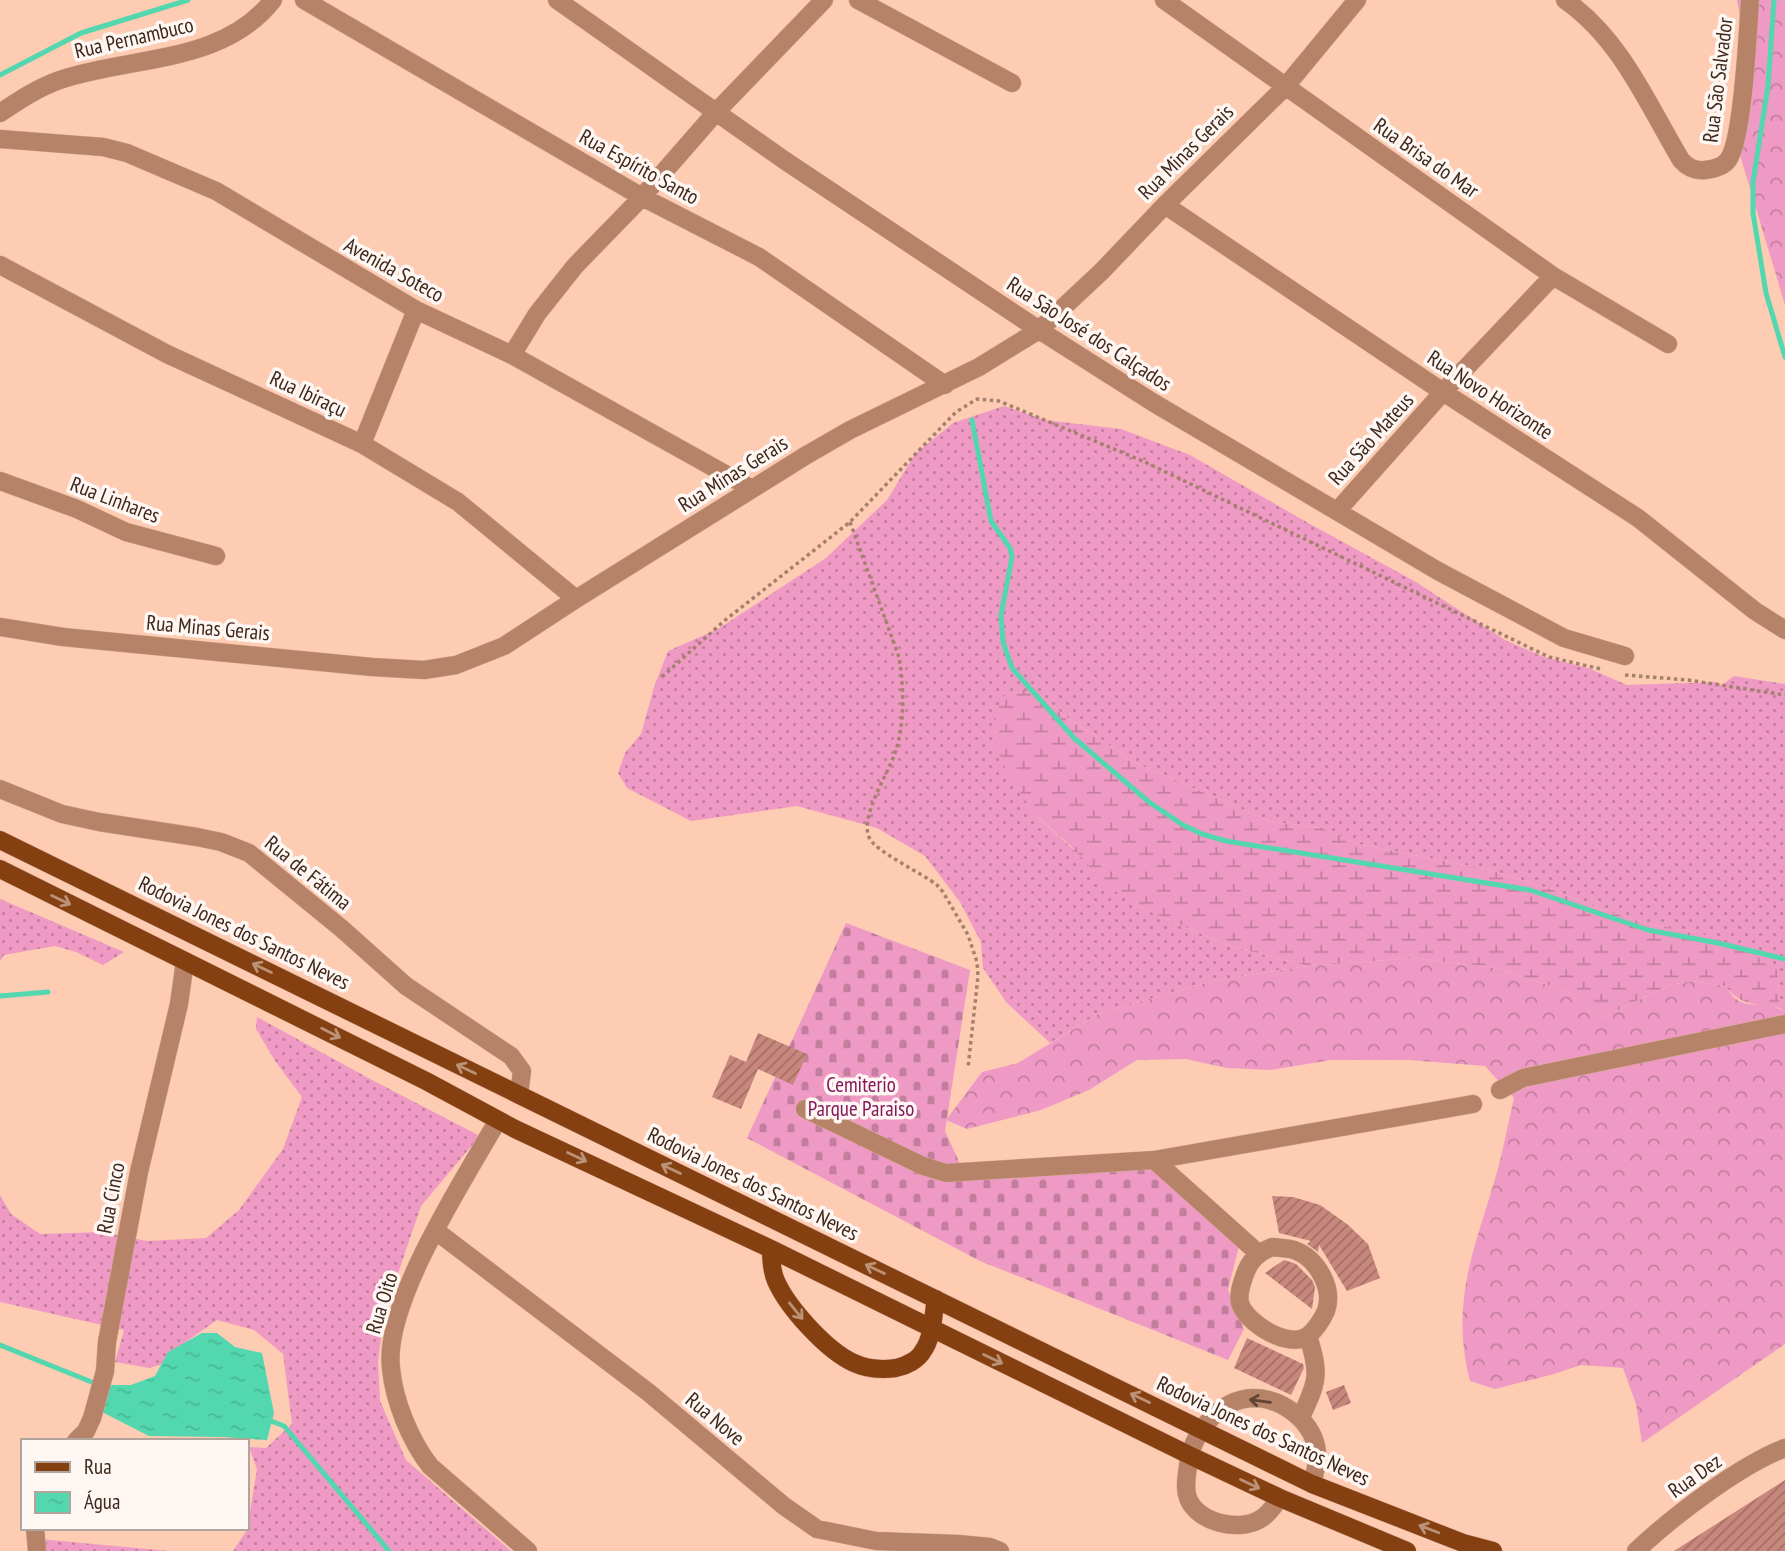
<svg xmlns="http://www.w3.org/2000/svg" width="1785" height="1551" viewBox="0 0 1785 1551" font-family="'PT Sans Narrow',sans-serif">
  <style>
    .grass { fill: url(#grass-dots) }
    .forest { fill: url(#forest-crowns) }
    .wetland { fill: url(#wetland-marsh) }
    .cemetery { fill: url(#cemetery-stones) }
    .water { fill: url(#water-ripples) }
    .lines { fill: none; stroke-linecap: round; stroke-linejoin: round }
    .stream { stroke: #52d7ae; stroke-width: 5 }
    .building { fill: url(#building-hatch) }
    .minor-casing { stroke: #d7ab95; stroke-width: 19 }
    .major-casing { stroke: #d7ab95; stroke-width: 19 }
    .path { stroke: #a5806d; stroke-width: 3.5; stroke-dasharray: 3.5 3.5; stroke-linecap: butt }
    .minor { stroke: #b68368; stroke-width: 18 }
    .major { stroke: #854011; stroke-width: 18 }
    .oneway { stroke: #bb9277 }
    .oneway2 { stroke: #624332 }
    .labels { text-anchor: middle; stroke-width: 7; stroke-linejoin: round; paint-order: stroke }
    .street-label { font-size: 21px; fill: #3e271b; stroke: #fef7f4 }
    .park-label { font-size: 21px; fill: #85195a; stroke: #fef7f4 }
  </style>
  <defs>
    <pattern id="grass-dots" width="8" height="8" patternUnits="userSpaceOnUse" patternTransform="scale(1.75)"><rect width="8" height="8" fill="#ef9ac4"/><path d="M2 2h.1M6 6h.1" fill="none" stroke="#c37e9e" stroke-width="1.8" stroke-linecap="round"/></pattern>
    <pattern id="forest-crowns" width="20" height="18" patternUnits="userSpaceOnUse" patternTransform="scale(1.75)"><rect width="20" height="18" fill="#ef9ac4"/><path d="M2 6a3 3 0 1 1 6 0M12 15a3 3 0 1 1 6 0" fill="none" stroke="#c37e9e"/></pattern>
    <pattern id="wetland-marsh" width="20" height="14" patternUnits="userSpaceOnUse" patternTransform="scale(1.75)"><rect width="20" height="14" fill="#ef9ac4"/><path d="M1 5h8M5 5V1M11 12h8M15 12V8" fill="none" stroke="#c37e9e"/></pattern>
    <pattern id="cemetery-stones" width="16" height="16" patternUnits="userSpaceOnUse" patternTransform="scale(1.75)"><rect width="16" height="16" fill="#ef9ac4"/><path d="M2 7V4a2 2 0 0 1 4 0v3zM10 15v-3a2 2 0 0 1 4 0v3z" fill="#c37e9e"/></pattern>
    <pattern id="water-ripples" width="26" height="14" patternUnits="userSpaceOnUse" patternTransform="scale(1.75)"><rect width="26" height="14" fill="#52d7ae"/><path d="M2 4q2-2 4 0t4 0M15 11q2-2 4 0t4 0" fill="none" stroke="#49b995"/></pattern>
    <pattern id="building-hatch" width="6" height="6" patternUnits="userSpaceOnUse" patternTransform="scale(1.75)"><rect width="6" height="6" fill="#c7877d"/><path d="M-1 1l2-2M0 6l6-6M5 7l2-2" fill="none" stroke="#a36e66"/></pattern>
  </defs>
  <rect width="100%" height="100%" fill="#fdccb3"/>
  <path class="grass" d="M1004,406l41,14 76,9 69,26 120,69 106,58 89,58 39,17 44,11 39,17 89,-3 6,3 12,-9 51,8v328l-5,-4 -3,-41 -80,-35 -44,-7 -53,-16 -44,-18 -66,-21 -132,-26 -36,-16 -53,-7 -133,-58 -71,-47 -18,-15 -13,113 103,92 90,39 81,21 -92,14 -116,33 -50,30 -44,-41 -23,-34 -2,-26 -21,-40 -35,-46 -48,-28 -80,-22 -106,15 -64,-33 -9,-15 7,-20 16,-19 13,-47 14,-36 50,-22 108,-71 61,-58 28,-46 38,-31z
    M0,899l124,53 -21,13 -27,-13 -21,-6 -51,9 -4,6z
    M257,1017l115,63 108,56 -59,70 -37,108 -6,48 2,39 26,59 105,91h-278l14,-21 10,-61 -8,-22 17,1 26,-24 -9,-70 -29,-24 -37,-10 -30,21 -24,23 -14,4 -34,-6 9,-32 -124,-28v-107l11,19 29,20 62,-2 45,9 59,-3 33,-28 44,-61 19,-52 -27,-36 -19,-32z
    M39,1539l130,12h-131z"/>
  <path class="forest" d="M1737,0h48v305l-45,-150 11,-75z
    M1413,958l81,10 73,23 34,27 69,-33 22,-4 33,5c3,4 7,10 11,13 14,10 35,2 49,13v332l-143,99 -6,-39 -13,-36 -42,-3 -27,9 -59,15 -25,-8c-22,-86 9,-140 30,-220 5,-21 9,-42 14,-63l-29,-32 -76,-6h-78l-60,10 -44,-2 -41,-9 -49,1 -48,30 -48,20 -74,19 -21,-9 36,-48 36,-9 82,-50 116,-33 92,-14z"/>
  <path class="wetland" d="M1021,689l26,12 18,15 71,47 133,58 53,7 36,16 132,26 66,21 44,18 53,16 44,7 45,16 35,19 3,41c-25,-4 -39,-2 -55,-22l-33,-5 -22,4 -69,33 -34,-27 -73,-23 -81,-10 -105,8 -81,-21 -90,-39 -31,-21 -35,-39 -37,-32 -28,-44 -16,-39 12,-34z"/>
  <path class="cemetery" d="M846,923l124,47 -25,161 20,44 180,-13 94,84 -11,44 16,39 -16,31 -248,-99 -233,-123z"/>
  <path class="water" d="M202,1333h15l18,14 27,6 12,60 -7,27 -45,-3 -73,-1 -49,-25 4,-26h27l24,-9 13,-24z"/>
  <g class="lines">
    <path class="stream" d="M1774,0l-6,86 -15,96v31l13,80 19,64
      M0,75l81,-42 107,-33
      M972,420l19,101 19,27 2,9 -11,58 2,27 9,26 62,70 75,64 34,23 19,9 24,7 304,49 118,40 70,13 67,16
      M0,996l48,-4
      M0,1345l99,40
      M266,1419l18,7 105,125"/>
  </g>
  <path class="building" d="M758,1033l49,21 -14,31 -35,-16 -17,40 -29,-12 18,-42 16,7z
    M1272,1196l21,1 27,8 27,19 21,20 12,34 -33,13 -28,-46 -1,7 -11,-8 4,-3 -32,-8z
    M1284,1260l12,4 16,16 3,7 -3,22 -47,-36z
    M1247,1338l56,26 1,4 -13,27 -57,-27z
    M1344,1385l7,18 -18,7 -7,-18z
    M1785,1480v71h-111z"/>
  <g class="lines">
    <g class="minor-casing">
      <path id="minor" d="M304,0l338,197 117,60 186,128
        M557,0l227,160 255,170 115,73 284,168 126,67 61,18
        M858,0l154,83
        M1164,0l389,276 115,68
        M1565,0c56,39 82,103 116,160 6,7 14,11 24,10 9,-1 18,-3 23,-10 15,-20 20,-130 22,-160
        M0,113c21,-14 42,-28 66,-35 70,-22 158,-15 207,-78
        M0,139l103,8 24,6 89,38 200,119 96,45 240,134
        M1165,205l278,187 195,126 117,93 30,19
        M0,265l167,89 195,90 96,58 118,97
        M512,355l25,-41 38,-48 67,-69 75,-86 107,-111
        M362,444l54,-134
        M0,481l77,28 49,23 90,24
        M1338,510l105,-118 110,-116
        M0,627l63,10 72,7 237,23 52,3 32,-5 48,-19 72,-47 229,-143 45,-26 129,-63 60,-37 63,-59 63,-66 121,-119 71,-86
        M0,789l62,25 37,8 98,15 24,5 28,11 92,75 65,58 105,70 11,15 -3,24
        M1500,1090l23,-12 262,-54
        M805,1109l118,57 23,7 208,-13 319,-56
        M498,1120c-33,58 -115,183 -107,248 3,33 19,72 39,98l98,85
        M1154,1160l104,93
        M436,1231l212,161 136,114 33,23 59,12 82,3 32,3 10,4
        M1272,1247c7,1 15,1 22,3 23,8 40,38 32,61 -4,9 -12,21 -20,26 -19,11 -60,-14 -66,-34 -2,-9 1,-18 4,-26 5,-16 13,-24 28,-30z
        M1301,1417c17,-36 19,-43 7,-81
        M76,1441l10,-10 6,-13 13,-47 2,-29 32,-170 40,-168 6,-43
        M1280,1498c-5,6 -11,16 -18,20 -21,15 -65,5 -74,-20 -4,-10 -1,-22 0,-32 3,-31 31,-67 65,-68 31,0 61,25 64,54 2,10 -3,22 -5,32
        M35,1528l2,23
        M1636,1551c36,-34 104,-86 149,-103"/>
    </g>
    <g class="major-casing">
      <path id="major" d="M0,840l1312,644 151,59 30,8
        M0,869l426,212 89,48 256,120 418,206 91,43 127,53
        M771,1249c0,11 1,23 5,32 12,27 51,70 78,82 13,6 28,7 42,5 10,-2 22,-8 27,-17 10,-14 10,-36 13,-52"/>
    </g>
    <path class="path" d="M850,522l49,135c5,30 6,67 -4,96 -7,21 -37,66 -25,86 7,13 53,35 67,46l6,7 25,43 9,27 1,14 -10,92
      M1625,675l63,5 97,15
      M662,677l62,-56 126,-99 106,-110 21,-13 22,2 146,61 404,195 52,12"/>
    <use href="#minor" class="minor"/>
    <use href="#major" class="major"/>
  </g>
  <defs><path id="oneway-shaft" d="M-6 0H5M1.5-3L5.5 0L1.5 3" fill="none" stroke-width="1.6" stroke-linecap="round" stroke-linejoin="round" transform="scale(1.75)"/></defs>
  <g class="oneway">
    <use href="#oneway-shaft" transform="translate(61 900) rotate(26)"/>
    <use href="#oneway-shaft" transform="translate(262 968) rotate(-154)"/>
    <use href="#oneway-shaft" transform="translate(331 1033) rotate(27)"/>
    <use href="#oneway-shaft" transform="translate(466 1069) rotate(-154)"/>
    <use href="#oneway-shaft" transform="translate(577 1157) rotate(25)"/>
    <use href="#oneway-shaft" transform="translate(671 1169) rotate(-154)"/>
    <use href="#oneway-shaft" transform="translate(875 1269) rotate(-154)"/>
    <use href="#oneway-shaft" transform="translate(796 1311) rotate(51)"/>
    <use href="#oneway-shaft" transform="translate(993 1359) rotate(26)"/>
    <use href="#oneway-shaft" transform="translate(1140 1398) rotate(-154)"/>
    <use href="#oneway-shaft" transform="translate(1250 1484) rotate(25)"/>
    <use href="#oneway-shaft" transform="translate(1429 1529) rotate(-159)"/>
  </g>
  <use class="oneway2" href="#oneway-shaft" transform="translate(1260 1401) rotate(-172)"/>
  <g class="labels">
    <g class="street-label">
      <text transform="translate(134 38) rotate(-13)" y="7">Rua Pernambuco</text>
      <text transform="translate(1718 80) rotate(-83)" y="7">Rua São Salvador</text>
      <text transform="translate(1186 152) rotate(-45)" y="7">Rua Minas Gerais</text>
      <text transform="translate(1426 158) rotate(35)" y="7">Rua Brisa do Mar</text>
      <text transform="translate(639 167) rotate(29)" y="7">Rua Espírito Santo</text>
      <text transform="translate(394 270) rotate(29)" y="7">Avenida Soteco</text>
      <text transform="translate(1089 334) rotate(33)" y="7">Rua São José dos Calçados</text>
      <text transform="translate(308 394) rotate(25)" y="7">Rua Ibiraçu</text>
      <text transform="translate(1490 395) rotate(33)" y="7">Rua Novo Horizonte</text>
      <text transform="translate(1371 439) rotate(-48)" y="7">Rua São Mateus</text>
      <text transform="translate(733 474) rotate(-32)" y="7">Rua Minas Gerais</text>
      <text transform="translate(115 500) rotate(21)" y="7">Rua Linhares</text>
      <text transform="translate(208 628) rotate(5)" y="7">Rua Minas Gerais</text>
      <text transform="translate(308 873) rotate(39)" y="7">Rua de Fátima</text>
      <text transform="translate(244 933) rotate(26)" y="7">Rodovia Jones dos Santos Neves</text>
      <text transform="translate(753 1184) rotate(26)" y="7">Rodovia Jones dos Santos Neves</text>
      <text transform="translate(111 1198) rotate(-79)" y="7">Rua Cinco</text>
      <text transform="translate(382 1303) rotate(-73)" y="7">Rua Oito</text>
      <text transform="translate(715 1419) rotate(40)" y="7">Rua Nove</text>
      <text transform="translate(1263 1431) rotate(25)" y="7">Rodovia Jones dos Santos Neves</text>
      <text transform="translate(1695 1476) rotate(-35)" y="7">Rua Dez</text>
    </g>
    <g class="park-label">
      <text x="861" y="1092">Cemiterio<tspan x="861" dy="24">Parque Paraiso</tspan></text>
    </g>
  </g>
  <rect x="21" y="1439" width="228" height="91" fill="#fef7f4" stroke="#b1a49d" stroke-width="2"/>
  <rect x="35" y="1462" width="35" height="10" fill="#854011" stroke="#b1a49d" stroke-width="2"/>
  <text x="84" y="1474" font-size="21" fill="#3e271b">Rua</text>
  <rect x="35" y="1492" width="35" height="21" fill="url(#water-ripples)" stroke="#b1a49d" stroke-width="2"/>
  <text x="84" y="1509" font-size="21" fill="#3e271b">Água</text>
</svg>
